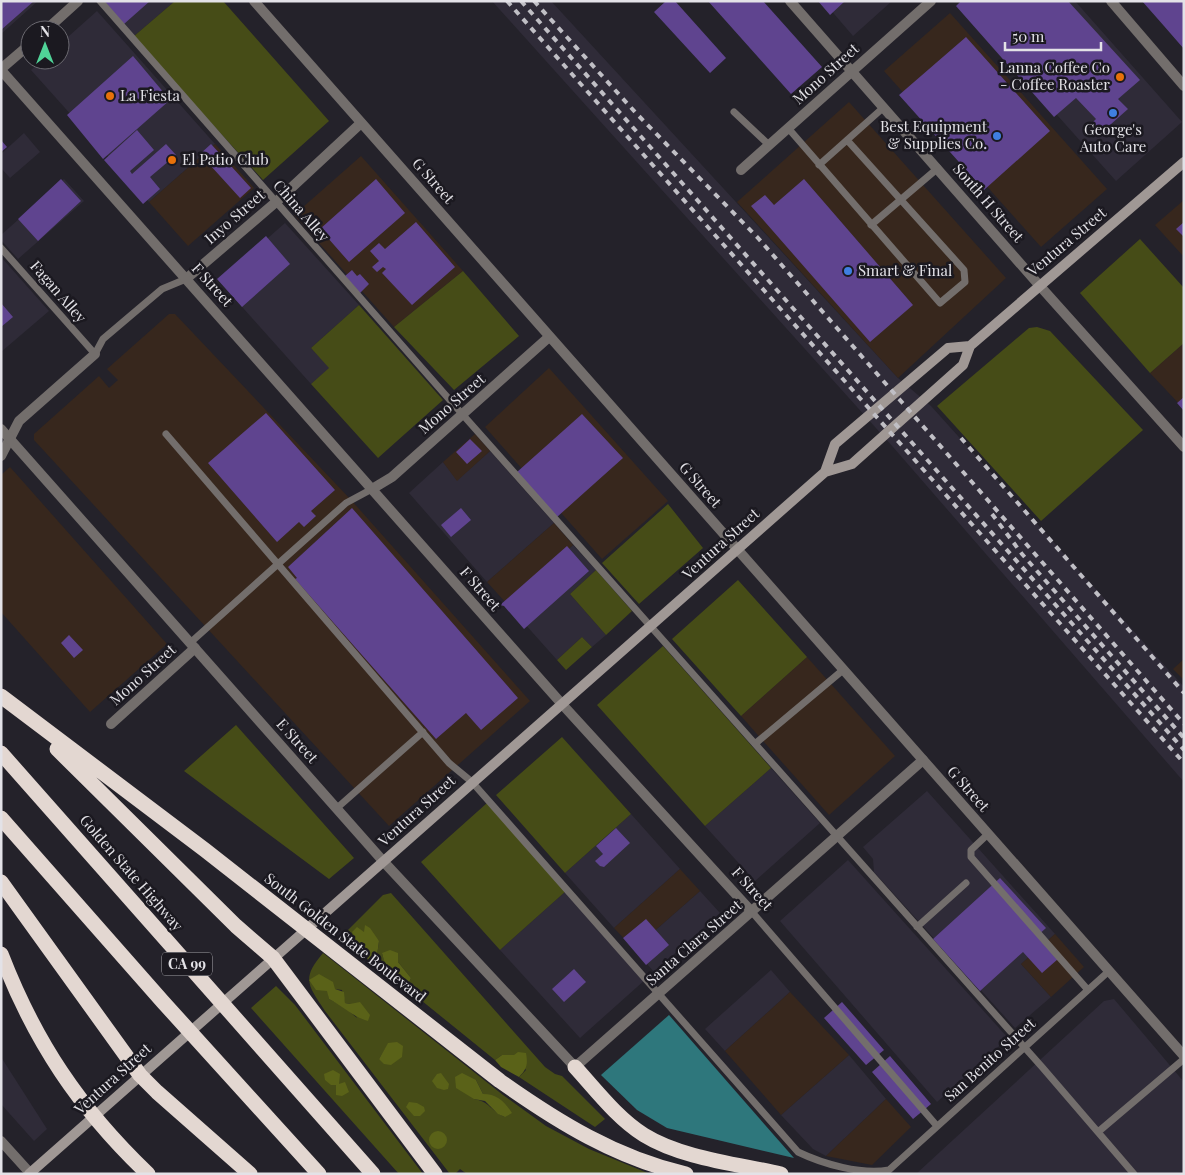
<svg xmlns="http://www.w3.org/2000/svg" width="1185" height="1175" viewBox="0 0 1185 1175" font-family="'Playfair Display',serif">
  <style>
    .built { fill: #2f2b38 }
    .industrial { fill: #37271d }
    .green { fill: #464c17; fill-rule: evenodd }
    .forest { fill: #5a6218 }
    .water { fill: #2e777c }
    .building { fill: #5f448f }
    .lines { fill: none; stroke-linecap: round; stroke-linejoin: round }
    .service { stroke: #736e6c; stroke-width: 7 }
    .minor { stroke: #736e6c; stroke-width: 10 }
    .tertiary { stroke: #736e6c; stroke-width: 10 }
    .secondary { stroke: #a09895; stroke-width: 10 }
    .motorway { stroke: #e3d7d1; stroke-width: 15 }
    .rail { stroke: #c0bfc5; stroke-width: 4; stroke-dasharray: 6 6; stroke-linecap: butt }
    .food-dot { fill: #e8710a; stroke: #1b1920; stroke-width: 2 }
    .shop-dot { fill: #3f7fe0; stroke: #1b1920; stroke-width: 2 }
    .labels { text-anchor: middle; stroke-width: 5; stroke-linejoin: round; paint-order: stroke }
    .shield { fill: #1b1920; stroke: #a7a6ab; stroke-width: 1 }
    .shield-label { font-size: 14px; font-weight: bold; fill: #e3e2e7 }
    .poi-label { font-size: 15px; fill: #e3e2e7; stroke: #1b1920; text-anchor: start }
    .street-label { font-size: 15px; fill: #e3e2e7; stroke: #1b1920 }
  </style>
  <rect width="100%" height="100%" fill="#24222a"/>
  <path class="built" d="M1,1h37l-37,33z
    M109,1h66l-42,36z
    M492,1h59l347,377 33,28 253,281v95l-291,-335z
    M823,1h69l-39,35z
    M963,1h112l107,121 -66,59 -157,-176z
    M97,11l118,133 -66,58 -118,-132 11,-10h18v-16z
    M24,133l16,19 -30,26 -9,-10v-14z
    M64,179l20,22 -66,58 -17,-19v-5z
    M285,223l74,82 -48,43 19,20 -19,16 -92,-103z
    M1,257l48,54 -48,41z
    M490,451l64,72 -67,59 -78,-89 34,-31 14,18z
    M573,545l23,25 -26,24 36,41 -14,12 -10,-10 -25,23 -50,-56z
    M771,768l49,55 -65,58 -50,-55z
    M927,791l128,143 -34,30 30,33 -36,31 -141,-156 -1,-13 -10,-12z
    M631,814l49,55 -66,59 -49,-55z
    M848,860l160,178 -71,64 -157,-181z
    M566,891l80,88 -66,59 -80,-88z
    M700,891l20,22 -66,59 -20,-23z
    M771,970l19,22 -65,59 -20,-22z
    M1114,999l70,83v92h-268l188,-173z
    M849,1055l37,44 -60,57 -13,-7 -32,-34z
    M1,1057l46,72 -13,12 -33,-37z"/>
  <path class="industrial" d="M950,13l157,176 -66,58 -157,-176z
    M849,102l157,176 -108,100 -161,-176z
    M215,144l39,44 -66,58 -39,-44z
    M361,156l102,115 -69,56 -100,-112z
    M1184,200v57l-29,-32z
    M169,314h6l177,187 178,200 -141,125 -355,-386v-6l65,-58 10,12 9,-8 -11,-11z
    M1184,343v66l-34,-36z
    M549,368l119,133 -66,58 -117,-132z
    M475,434l15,17 -33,30 -14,-19z
    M10,467l157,177 -77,68 -89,-100v-137z
    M554,523l19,22 -66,59 -20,-22z
    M807,657l88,99 -66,59 -88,-99z
    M1184,659v21l-11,-11z
    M680,869l20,22 -66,58 -20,-21z
    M1055,934l29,33 -33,30 -30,-33z
    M790,992l59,63 -68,60 -56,-64z
    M886,1099l25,28 -39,38 -46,-9z"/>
  <path class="green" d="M175,1h48l106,120 -66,59 -130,-143z
    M1140,239l44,49v55l-34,30 -70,-80z
    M463,271l56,65 -65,54 -60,-63z
    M359,305l84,95 -65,58 -67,-74 18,-16 -18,-20z
    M1037,327l13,4 93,99 -102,91 -104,-115 92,-78z
    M668,504l35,44 -64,56 -37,-41z
    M596,570l36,41 -26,24 -36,-41z
    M738,580l69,77 -66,59 -69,-77z
    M582,637l10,10 -26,23 -9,-10z
    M663,646l108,122 -66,58 -108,-121z
    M236,725l118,133 -25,21 -145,-108z
    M562,737l69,77 -66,59 -69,-78z
    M487,803l79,88 -66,59 -79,-88z
    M391,893l154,174 10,7 7,2 43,43 -10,8 -76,-50 7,-7 -12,-15h-12l-7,5 -89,-72 5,-10 -13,-16 -16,-9 5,18 -11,-8 3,-22 -15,-9 -7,10 4,4 1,6 -22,-14 43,-43z
    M323,953l180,142 43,31 43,23 61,25h-183l-7,-5 -5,5h-5l-125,-163c-17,-26 -24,-32 -2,-58zM335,989l7,1 3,13 5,1 7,14 -14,-12 -14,-7 -1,-8zM388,1044l14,12 -8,6 -15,-3zM476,1080l7,14 22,23c-13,-5 -16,-16 -31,-18z
    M276,986l19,19 128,169h-24l-148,-166z"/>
  <path class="forest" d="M365,925l5,3 9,13 -3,22 -8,-2 -16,-29 5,-5 7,5z
    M390,950l8,3v9l13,16 -5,10c-15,-8 -20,-18 -24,-35z
    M319,974l14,8 2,7 9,3 1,11 5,1 10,-2 10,13 -2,6c-15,-4 -25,-15 -39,-22l-2,-8 -11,-1 -7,-10z
    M397,1042l6,4 -1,11 -11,8 -7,-1 -5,-5 9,-16z
    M518,1052l8,1c2,11 1,16 -7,24l-18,-10 -6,-7 7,-5h12z
    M333,1070l7,4 -1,10 6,-2 4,10 -7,4 -6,-1v-10h-5l-6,-5 -1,-6z
    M441,1073l8,11 -1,5 -4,1 -7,-2 -5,-7 5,-7z
    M462,1073l14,7 7,14c14,0 21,7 29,19l-7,4 -7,-3 -13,-13 -11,-2 -18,-11 -1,-11z
    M409,1102l8,1 7,4 1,4 -5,5h-6l-8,-9z
    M429 1140a9 9 0 1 1 18 0a9 9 0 1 1-18 0Z"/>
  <path class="water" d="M669,1015l125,143 -127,-30 -30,-18 -36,-35z"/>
  <path class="building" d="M1,1h33l-33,29z
    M104,1h46l-26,23z
    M666,1h9l51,57 -16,15 -56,-61z
    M708,1h55l59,66 -31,27z
    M818,1h27l-15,14z
    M961,1h107l72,79 -22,19 10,10 -27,24 -9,-10 4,-4 -20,-21 -22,19 -98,-111z
    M1142,1h42v48l-20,-23z
    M966,37l84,94 -66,59 -85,-95z
    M133,56l37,44 -67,59 -36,-44z
    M137,130l17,20 -24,21 2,3 34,-30 10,11 -26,22 10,12 -17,15 -39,-44z
    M1,140l6,7 -6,5z
    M211,144l40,44 -11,10 -40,-44z
    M61,179l20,22 -43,40 -20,-22z
    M376,179l29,34 -56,49 -29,-33z
    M804,179l109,126 -43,37 -119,-136 14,-11 9,10z
    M416,222l39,45 -43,38 -30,-32 4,-4 -3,-2 -6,5 -5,-5 7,-6 -9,-10 9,-8 6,6z
    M1184,222v15l-8,-8z
    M266,236l24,28 -48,43 -25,-28z
    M352,270l5,6 3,-2 9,10 -9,9 -15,-17z
    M1,303l12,14 -12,10z
    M1184,397v14l-7,-8z
    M266,413l69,77 -24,21 5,5 -12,11 -5,-5 -22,20 -69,-79z
    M582,414l41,44 -66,59 -40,-45z
    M470,439l12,12 -15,13 -11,-12z
    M352,508l166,190 -37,32 -15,-17 -30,26 -141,-160 2,-1 -9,-11z
    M461,508l10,12 -20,17 -10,-12z
    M567,546l22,25 -65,58 -20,-23 -4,-1z
    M69,635l14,15 -9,8 -13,-15z
    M616,828l14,15 -26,24 -4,-1 -5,-5 8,-7 -7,-8z
    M1000,878l46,50 -9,8 21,23 -16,14 -19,-21 -43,39 -47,-52z
    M646,919l23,26 -23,20 -23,-27z
    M574,969l12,13 -22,20 -12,-13z
    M842,1002l42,48 -18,15 -42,-47z
    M890,1056l41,48 -18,15 -41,-47z"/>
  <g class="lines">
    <path class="service" d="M100,1l363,414 579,652 92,107
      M734,112l35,33
      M788,128l152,175 25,-21 -1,-12 -117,-130
      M819,165l65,-58
      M871,225l67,-57
      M1,248l94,106 8,-15 59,-50 24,-10
      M166,434l283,329 23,19 326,370c25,12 63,23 91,18l220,-199
      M190,643l156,-140 26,-14
      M756,743l87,-73
      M337,808l86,-76
      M988,834l-17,16v7l117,133
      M752,912l185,214
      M917,927l49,-44
      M1098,1132l86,-73"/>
    <path class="minor" d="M186,279l90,-77 85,-79
      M1039,285l145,162
      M1,456l18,-35 76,-67
      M561,703l191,209
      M111,724l84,-76
      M575,1067l348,-307"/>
    <path class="tertiary" d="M254,1l930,1055
      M790,1l249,284
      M1111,1l73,85
      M46,30l32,-29
      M1,69l29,-25
      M1,70l560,633
      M741,170l190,-169
      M1,429l382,432 192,206
      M372,489l20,-12 157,-140
      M1,1141l29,32"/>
    <path class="secondary" d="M825,472l10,-28 113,-96 22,-2
      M29,1174l796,-702 27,-8 111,-99 7,-19 214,-184"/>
    <path class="motorway" d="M1,696l204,154 295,231c58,41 116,77 186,93
      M57,749l179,177 37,32 162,216
      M1,753l372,421
      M1,818l162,184 156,172
      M1,882l139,193 17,17 93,82
      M1,954c34,88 78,154 147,220
      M575,1067c21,23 42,51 69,68 37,23 93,29 137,39"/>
    <path class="rail" d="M507,1l677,762
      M521,1l663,749
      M534,1l101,111 123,126 426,486
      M961,438l223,255
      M992,514l30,40 162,184"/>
  </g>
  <g class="food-dot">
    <circle cx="1120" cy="77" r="5"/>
    <circle cx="110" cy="96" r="5"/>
    <circle cx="172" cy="160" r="5"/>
  </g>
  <g class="shop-dot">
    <circle cx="1113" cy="113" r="5"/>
    <circle cx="997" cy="136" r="5"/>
    <circle cx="848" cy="271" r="5"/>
  </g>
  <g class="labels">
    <rect class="shield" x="162" y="952.5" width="50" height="23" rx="4"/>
    <g class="shield-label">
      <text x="187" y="969">CA 99</text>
    </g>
    <g class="poi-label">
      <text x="1110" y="73" text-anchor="end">Lanna Coffee Co<tspan x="1110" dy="17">- Coffee Roaster</tspan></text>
      <text x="120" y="101">La Fiesta</text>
      <text x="987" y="132" text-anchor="end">Best Equipment<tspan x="987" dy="17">&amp; Supplies Co.</tspan></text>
      <text x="1113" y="135" text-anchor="middle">George's<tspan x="1113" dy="17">Auto Care</tspan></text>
      <text x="182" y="165">El Patio Club</text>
      <text x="858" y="276">Smart &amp; Final</text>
    </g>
    <g class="street-label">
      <text transform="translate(826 74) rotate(-42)" y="5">Mono Street</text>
      <text transform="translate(433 181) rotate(49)" y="5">G Street</text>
      <text transform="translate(988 203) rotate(49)" y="5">South H Street</text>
      <text transform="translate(301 211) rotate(49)" y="5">China Alley</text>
      <text transform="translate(235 217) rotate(-41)" y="5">Inyo Street</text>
      <text transform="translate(1067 242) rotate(-40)" y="5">Ventura Street</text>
      <text transform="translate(212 285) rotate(48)" y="5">F Street</text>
      <text transform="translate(58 292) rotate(49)" y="5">Fagan Alley</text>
      <text transform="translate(452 404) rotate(-41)" y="5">Mono Street</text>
      <text transform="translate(700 485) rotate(49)" y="5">G Street</text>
      <text transform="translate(721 544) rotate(-42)" y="5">Ventura Street</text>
      <text transform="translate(480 589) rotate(49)" y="5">F Street</text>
      <text transform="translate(143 675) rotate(-42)" y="5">Mono Street</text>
      <text transform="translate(297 741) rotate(48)" y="5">E Street</text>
      <text transform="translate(968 789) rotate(49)" y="5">G Street</text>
      <text transform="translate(417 811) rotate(-42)" y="5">Ventura Street</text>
      <text transform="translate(131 873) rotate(49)" y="5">Golden State Highway</text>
      <text transform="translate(752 889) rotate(48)" y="5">F Street</text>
      <text transform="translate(345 938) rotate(38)" y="5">South Golden State Boulevard</text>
      <text transform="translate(694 943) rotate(-41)" y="5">Santa Clara Street</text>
      <text transform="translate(990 1060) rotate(-42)" y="5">San Benito Street</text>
      <text transform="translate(113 1079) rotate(-42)" y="5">Ventura Street</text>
    </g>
  </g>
  <rect width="1185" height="1175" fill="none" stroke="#e3e2e7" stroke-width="5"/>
  <g transform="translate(45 45)"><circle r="24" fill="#1b1920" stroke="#6b6970"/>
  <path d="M0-4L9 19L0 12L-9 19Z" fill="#50d398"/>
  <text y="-8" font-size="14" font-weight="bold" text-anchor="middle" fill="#e3e2e7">N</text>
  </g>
  <path d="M1005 42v8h96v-8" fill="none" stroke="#e3e2e7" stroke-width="2.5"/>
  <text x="1012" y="42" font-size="15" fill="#e3e2e7" stroke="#1b1920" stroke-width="4" paint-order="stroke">50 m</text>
</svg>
